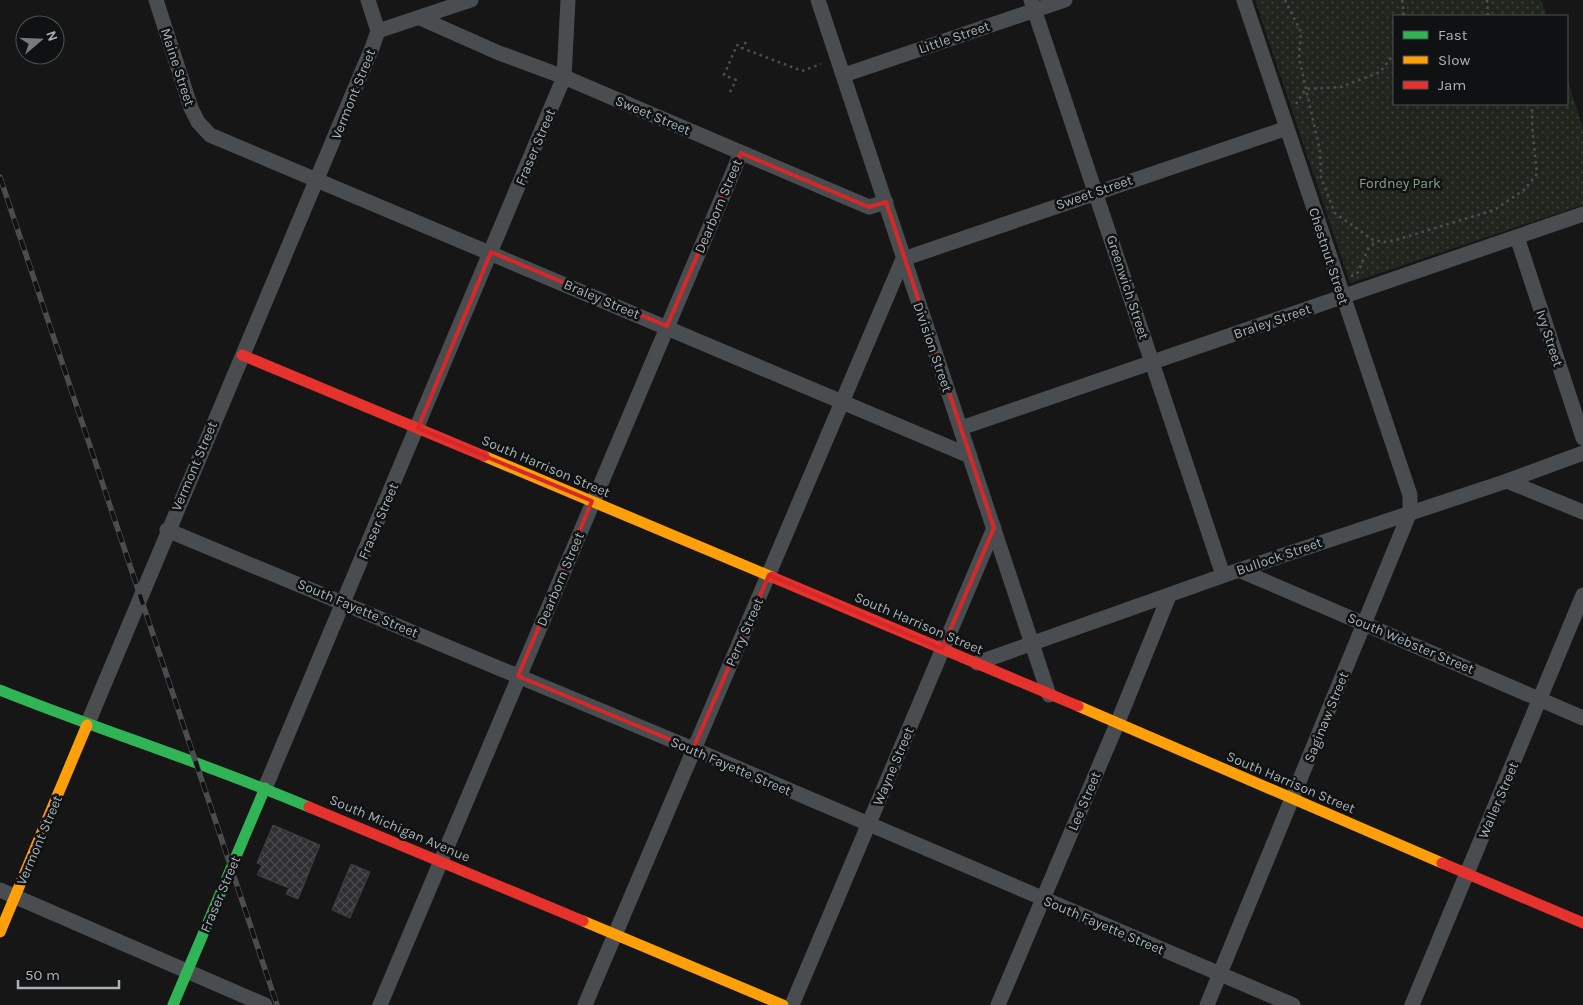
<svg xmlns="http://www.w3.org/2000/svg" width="1583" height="1005" viewBox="0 0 1583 1005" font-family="Karla,sans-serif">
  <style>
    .park { fill: url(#park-dots) }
    .building { fill: url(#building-cross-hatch); stroke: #3e4142 }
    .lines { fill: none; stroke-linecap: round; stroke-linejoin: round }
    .path { stroke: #4c4f51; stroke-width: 2.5; stroke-dasharray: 2.5 4; stroke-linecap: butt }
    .street { stroke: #4a4d4f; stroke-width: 15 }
    .fast { stroke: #30b455; stroke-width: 11 }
    .slow { stroke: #ff9f0a; stroke-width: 11 }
    .jam { stroke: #e5322d; stroke-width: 11 }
    .rail-casing { stroke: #4a4d4e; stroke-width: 5.5 }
    .rail { stroke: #101112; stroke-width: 4; stroke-dasharray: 11; stroke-linecap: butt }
    .marked { fill: none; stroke: #d62828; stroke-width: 4; stroke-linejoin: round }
    .labels { text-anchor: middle; stroke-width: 5; stroke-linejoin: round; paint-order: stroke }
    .street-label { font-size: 14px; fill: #a7b3b7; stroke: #101112 }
    .park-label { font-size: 14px; fill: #8aa27e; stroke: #101112 }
  </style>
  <defs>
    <pattern id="park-dots" width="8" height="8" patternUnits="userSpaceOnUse" patternTransform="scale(1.25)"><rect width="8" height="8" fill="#20251e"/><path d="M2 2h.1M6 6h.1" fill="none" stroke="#3e423c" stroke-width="1.8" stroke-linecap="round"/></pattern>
    <pattern id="building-cross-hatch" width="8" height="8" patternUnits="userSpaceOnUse" patternTransform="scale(1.25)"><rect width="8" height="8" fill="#2f2f30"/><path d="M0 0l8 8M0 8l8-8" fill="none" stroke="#4a4b4c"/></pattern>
  </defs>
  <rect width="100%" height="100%" fill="#161616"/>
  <path class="park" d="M1255,0h286l6,16h-153v88h173v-26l16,50v77l-233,78z"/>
  <path class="building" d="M273,825l47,20 -22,54 -12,-5 3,-6 -32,-13 5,-10 -5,-2z
    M351,864l19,8 -20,46 -18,-8z"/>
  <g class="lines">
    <path class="path" d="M1285,0l16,32 -2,26 21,93 1,27 14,35 38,27 11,2 12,-2 98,-30 30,-20 13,-16 -5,-49v-21
      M1402,0l2,16
      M1487,0l1,16
      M746,42l-4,6 60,23 19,-7
      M730,92l6,-12 -12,-5 13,-30 5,3
      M1296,104l10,-15 35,-2 39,-15 14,-18
      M1351,276l6,-2 11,-25 9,-8"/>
    <path class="street" d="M156,0l35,108 7,14 12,13 760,321
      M818,0l231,695
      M1031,0l192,575
      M420,18l79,35 65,24 305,130 17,-5
      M378,31l93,-31
      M844,75l221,-75
      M1517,237l66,201
      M961,428l622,-214
      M1507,481l76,31
      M167,530l526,219 600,256
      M1239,570l344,148
      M977,663l262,-93 268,-89 76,-28
      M87,725l285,-677 6,-17 -10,-31
      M265,788l299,-711 4,-77
      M0,890l265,115
      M380,1005l361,-852
      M585,1005l318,-746 384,-131
      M792,1005l202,-477
      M998,1005l119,-281 52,-128
      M1207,1005l203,-493v-17l-166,-495
      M1412,1005l171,-410"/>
    <path class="fast" d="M0,690c102,41 208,74 309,117
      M173,1005l92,-217"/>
    <path class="slow" d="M484,456l288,121
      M1078,706l364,157
      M583,921l200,84
      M0,932l87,-207"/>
    <path class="jam" d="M242,355l242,101
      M772,577l306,129
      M309,807l274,114
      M1442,863l141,60"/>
    <g class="rail-casing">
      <path id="rail" d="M0,177l277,828"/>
    </g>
    <use href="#rail" class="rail"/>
  </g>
  <path class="marked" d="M741,153l128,54 17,-5 108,326 -52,121 -173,-74 -76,174 -175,-73 74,-175 -174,-73 73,-176 176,74z"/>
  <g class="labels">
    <g class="street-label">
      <text transform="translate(954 37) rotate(-19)" y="5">Little Street</text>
      <text transform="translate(178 67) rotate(72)" y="5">Maine Street</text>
      <text transform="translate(353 94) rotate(-68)" y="5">Vermont Street</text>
      <text transform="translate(653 115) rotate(23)" y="5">Sweet Street</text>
      <text transform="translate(535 147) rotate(-67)" y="5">Fraser Street</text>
      <text transform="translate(1094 192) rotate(-19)" y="5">Sweet Street</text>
      <text transform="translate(718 206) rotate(-67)" y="5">Dearborn Street</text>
      <text transform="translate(1329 256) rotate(72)" y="5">Chestnut Street</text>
      <text transform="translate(1128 287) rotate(72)" y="5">Greenwich Street</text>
      <text transform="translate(602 299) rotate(23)" y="5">Braley Street</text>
      <text transform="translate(1272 321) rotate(-19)" y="5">Braley Street</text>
      <text transform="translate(1550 338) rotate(72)" y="5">Ivy Street</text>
      <text transform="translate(933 347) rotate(71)" y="5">Division Street</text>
      <text transform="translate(194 466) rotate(-67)" y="5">Vermont Street</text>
      <text transform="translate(546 466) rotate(23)" y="5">South Harrison Street</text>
      <text transform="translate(378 521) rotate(-67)" y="5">Fraser Street</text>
      <text transform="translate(1279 556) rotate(-19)" y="5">Bullock Street</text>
      <text transform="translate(560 579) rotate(-67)" y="5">Dearborn Street</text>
      <text transform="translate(358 608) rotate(23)" y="5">South Fayette Street</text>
      <text transform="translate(919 623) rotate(23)" y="5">South Harrison Street</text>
      <text transform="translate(744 632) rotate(-66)" y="5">Perry Street</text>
      <text transform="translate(1411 643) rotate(23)" y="5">South Webster Street</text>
      <text transform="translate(1326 717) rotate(-68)" y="5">Saginaw Street</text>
      <text transform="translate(731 766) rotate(23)" y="5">South Fayette Street</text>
      <text transform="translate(893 766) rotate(-67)" y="5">Wayne Street</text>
      <text transform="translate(1291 782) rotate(23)" y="5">South Harrison Street</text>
      <text transform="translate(1498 800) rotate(-67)" y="5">Waller Street</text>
      <text transform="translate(1084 801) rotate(-67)" y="5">Lee Street</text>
      <text transform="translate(400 828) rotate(23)" y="5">South Michigan Avenue</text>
      <text transform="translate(39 840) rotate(-67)" y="5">Vermont Street</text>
      <text transform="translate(220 894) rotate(-67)" y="5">Fraser Street</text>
      <text transform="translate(1104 925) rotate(23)" y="5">South Fayette Street</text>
    </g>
    <g class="park-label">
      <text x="1400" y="188">Fordney Park</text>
    </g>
  </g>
  <rect x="1393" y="15" width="175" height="90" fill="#101112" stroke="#4c5254"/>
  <rect x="1403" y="31" width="25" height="8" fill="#30b455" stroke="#4c5254"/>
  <text x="1438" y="40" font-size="15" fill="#a7b3b7">Fast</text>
  <rect x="1403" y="56" width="25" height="8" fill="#ff9f0a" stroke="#4c5254"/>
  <text x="1438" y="65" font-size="15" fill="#a7b3b7">Slow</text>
  <rect x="1403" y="81" width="25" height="8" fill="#e5322d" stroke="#4c5254"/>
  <text x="1438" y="90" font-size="15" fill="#a7b3b7">Jam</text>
  <g transform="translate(40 40) rotate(71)"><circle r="24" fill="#101112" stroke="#4c5254"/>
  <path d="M0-4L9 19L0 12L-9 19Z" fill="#747c7f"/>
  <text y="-8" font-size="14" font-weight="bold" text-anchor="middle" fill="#a7b3b7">N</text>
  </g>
  <path d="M18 980v8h101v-8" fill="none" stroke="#a7b3b7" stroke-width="2.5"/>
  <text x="25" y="980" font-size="15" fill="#a7b3b7" stroke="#101112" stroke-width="4" paint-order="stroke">50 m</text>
</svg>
